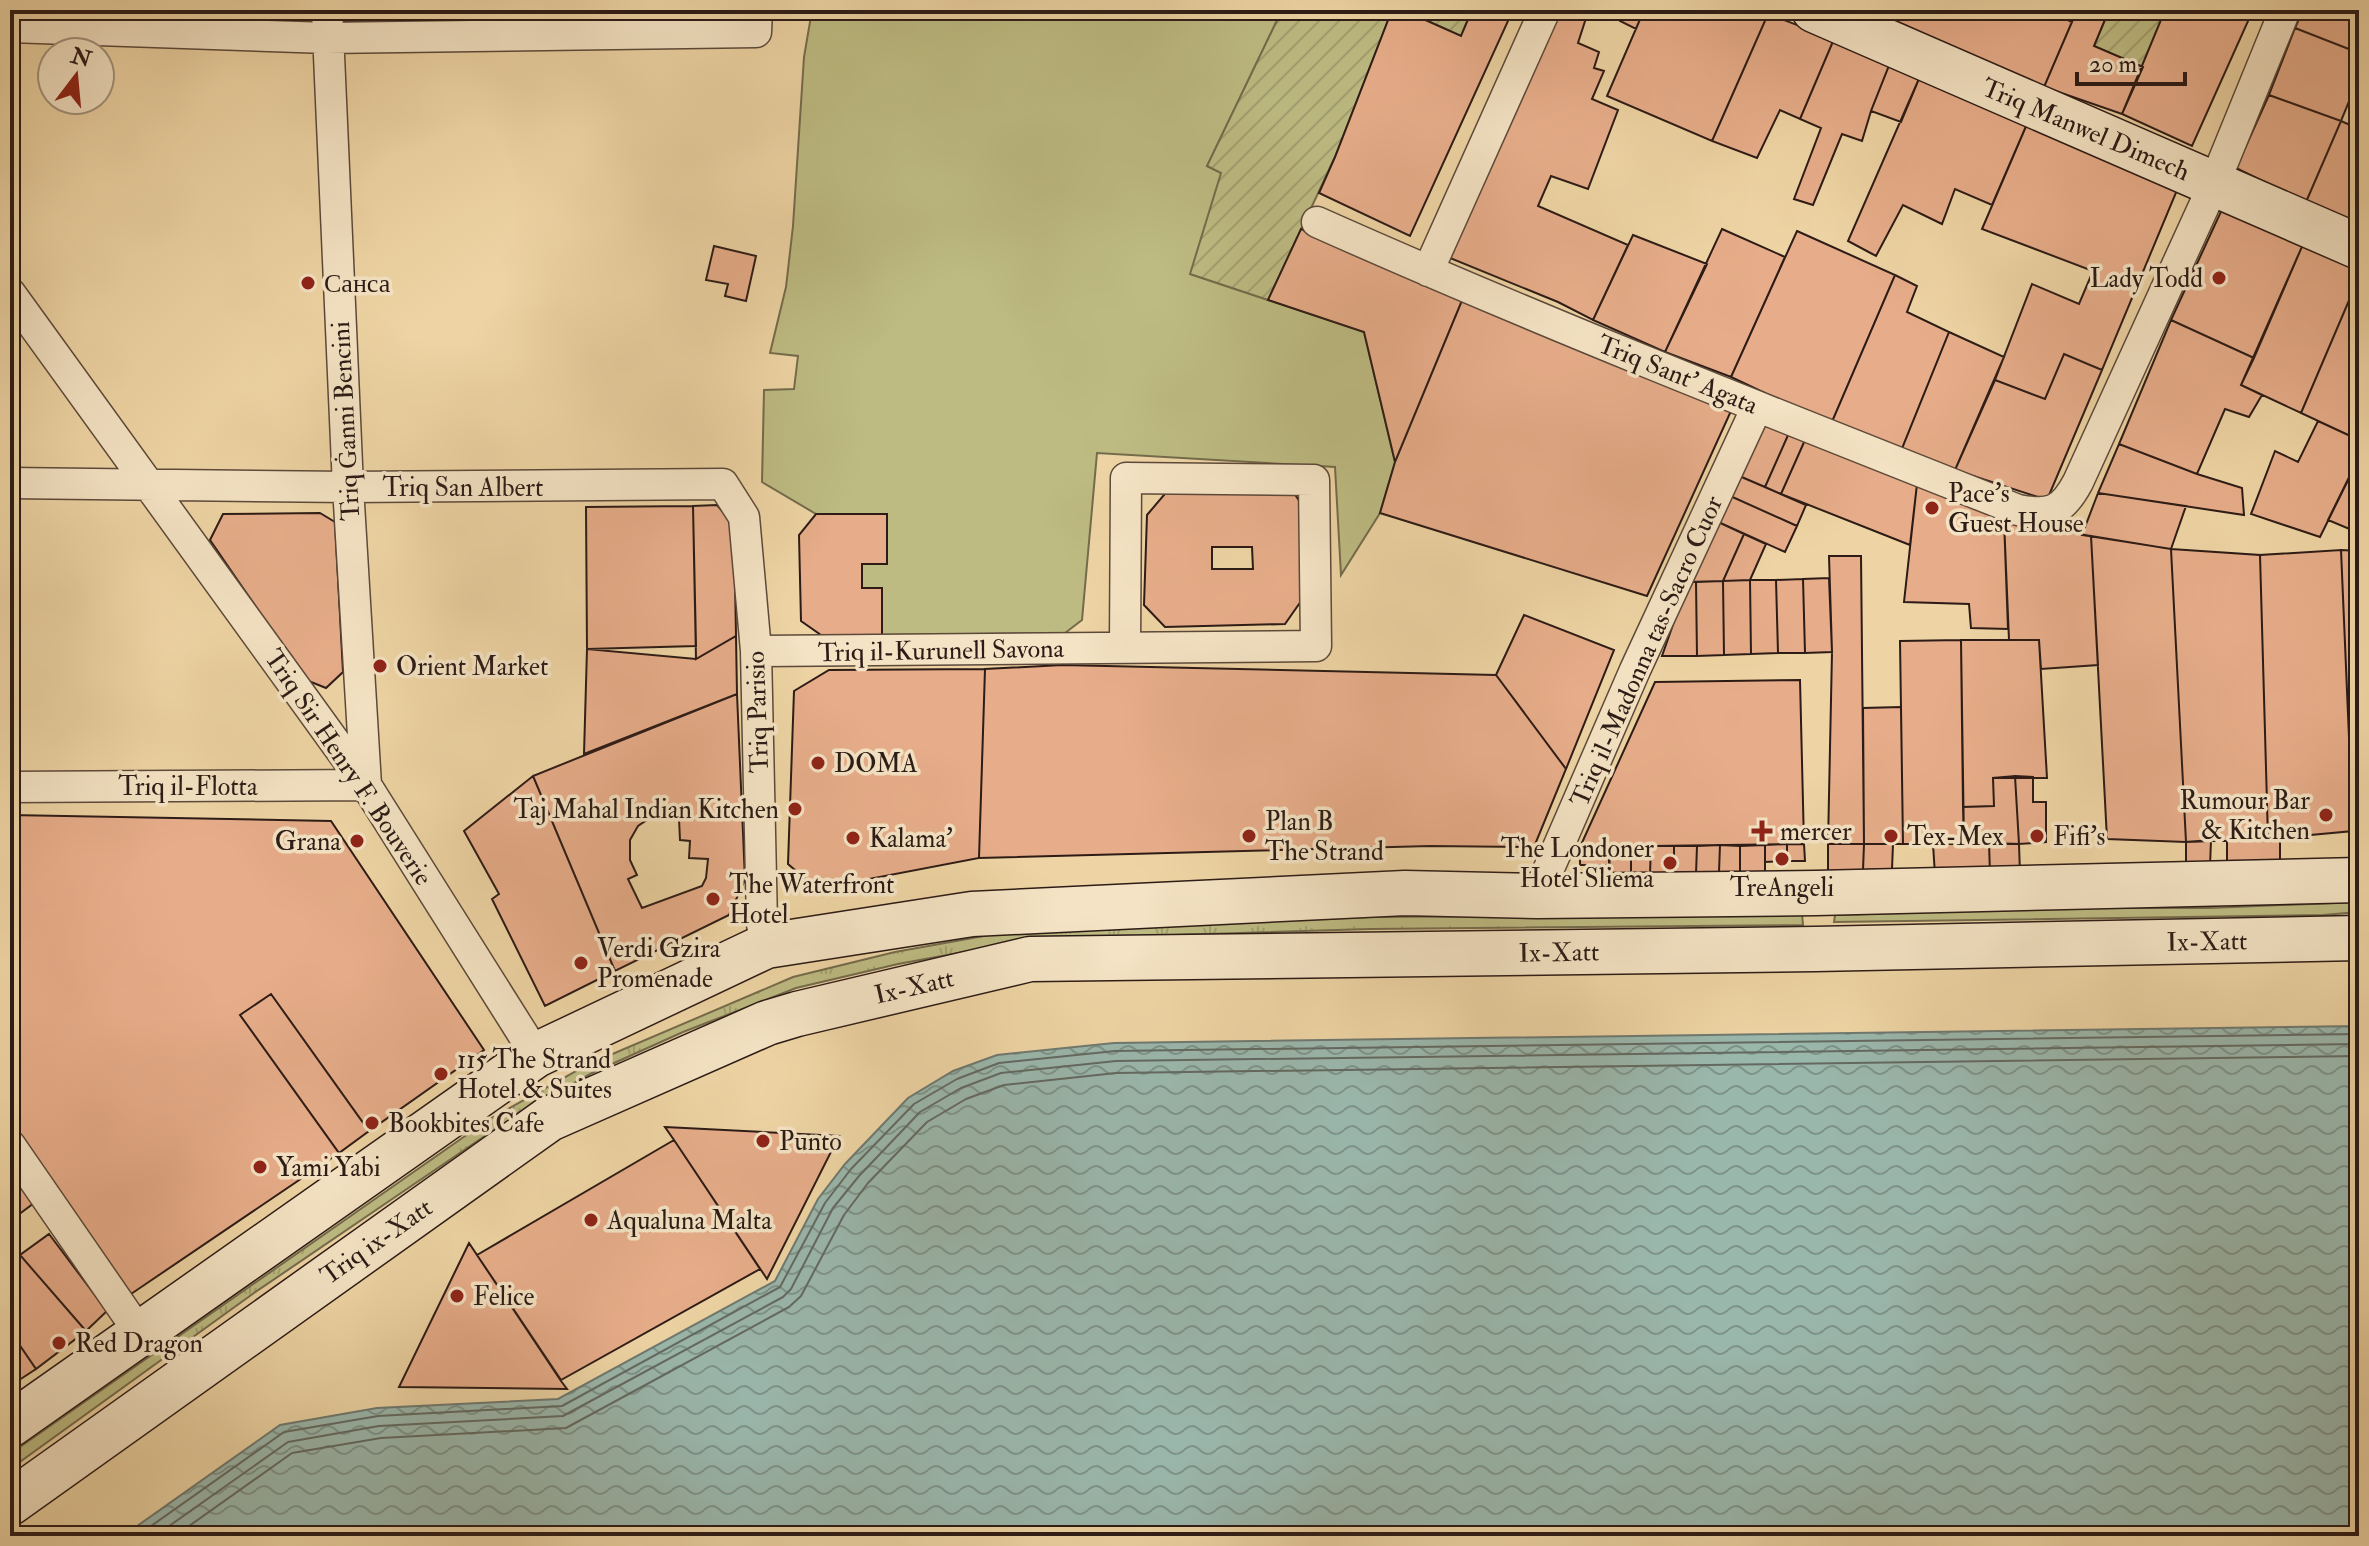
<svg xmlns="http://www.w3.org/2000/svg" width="2369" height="1546" viewBox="0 0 2369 1546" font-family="'IM FELL Double Pica',serif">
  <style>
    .grass { fill: url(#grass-tufts); stroke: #746b4c; stroke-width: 2 }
    .park { fill: #bdbb82; stroke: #746b4c; stroke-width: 2 }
    .garden { fill: url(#garden-furrows); stroke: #746b4c; stroke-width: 2 }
    .water { fill: url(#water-waves); stroke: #6e7970; stroke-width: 2 }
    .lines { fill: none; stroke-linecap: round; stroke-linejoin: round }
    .shore { stroke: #636961; stroke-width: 2 }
    .building { fill: #e7ad8a; stroke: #2c1b16; stroke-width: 2; fill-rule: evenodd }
    .street-casing { stroke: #5c493a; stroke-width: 33 }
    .secondary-casing { stroke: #2c1b16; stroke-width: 47 }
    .street { stroke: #f4e3c4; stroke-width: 30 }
    .secondary { stroke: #f4e3c4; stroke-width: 44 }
    .poi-dot { fill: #8f2418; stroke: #f4e3c4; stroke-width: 3 }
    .labels { text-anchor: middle; stroke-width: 7; stroke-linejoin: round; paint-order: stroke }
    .street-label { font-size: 26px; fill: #2c1b16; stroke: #f4e3c4 }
    .poi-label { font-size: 26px; fill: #2c1b16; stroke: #f4e3c4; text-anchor: start }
  </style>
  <defs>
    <pattern id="grass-tufts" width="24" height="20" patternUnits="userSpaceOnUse" patternTransform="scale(2)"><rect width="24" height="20" fill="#bdbb82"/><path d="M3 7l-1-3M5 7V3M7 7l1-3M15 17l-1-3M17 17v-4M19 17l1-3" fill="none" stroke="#a3a070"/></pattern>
    <pattern id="garden-furrows" width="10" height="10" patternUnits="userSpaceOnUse" patternTransform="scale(2)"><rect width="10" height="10" fill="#bdbb82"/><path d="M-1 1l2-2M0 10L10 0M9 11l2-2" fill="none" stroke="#a3a070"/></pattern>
    <pattern id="water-waves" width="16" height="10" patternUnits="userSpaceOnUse" patternTransform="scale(2)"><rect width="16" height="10" fill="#9ab7ac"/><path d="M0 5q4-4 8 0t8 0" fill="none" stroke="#7e948b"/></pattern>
  </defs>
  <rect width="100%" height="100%" fill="#eed4a4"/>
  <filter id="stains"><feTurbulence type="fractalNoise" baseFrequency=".0025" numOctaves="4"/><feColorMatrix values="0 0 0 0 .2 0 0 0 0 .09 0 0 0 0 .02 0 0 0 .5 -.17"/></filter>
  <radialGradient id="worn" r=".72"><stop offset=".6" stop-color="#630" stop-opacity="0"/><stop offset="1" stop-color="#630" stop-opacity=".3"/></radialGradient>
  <path class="grass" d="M1802,914l1,11 -432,4 -295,9 -69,6 -109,20 -102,24 -113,44 -91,41 -97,56 -241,164 -244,176v-15l478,-334 101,-56 204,-87 102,-25 111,-20 364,-15z"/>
  <path class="park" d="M820,10h462l-75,156 15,7 -31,101 173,58 31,130 -15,51 -39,62 -6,-108 -238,-14 -15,167 -17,13 -183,2v-47h-20v-24h25v-49l-71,-1 -54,-32 2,-92 30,-1 4,-33 -28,-3 16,-66 7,-61 11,-169 7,-41z
    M2359,902v10l-36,3 -489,7 1,-7 221,-7h153z"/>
  <path class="garden" d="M1282,10h110l-57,147 -67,143 -78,-26 31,-101 -14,-7z
    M1404,10h68l-11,26z
    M2109,10h56l-22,57 -49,-21z"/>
  <path class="water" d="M2359,1026v510h-2236l157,-111 97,-17 181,-9 217,-118 43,-82 27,-35 63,-66 45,-27 44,-16 117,-12z"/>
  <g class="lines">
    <path class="shore" d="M137,1536l147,-104 94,-16 184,-10 218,-119 45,-84 26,-34 63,-65 43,-25 42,-16 116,-12 1244,-17
      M155,1536l133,-94 91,-16 184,-10 220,-119 8,-8 42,-81 26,-32 61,-64 41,-24 40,-15 115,-12 1243,-17
      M175,1536l117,-83 89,-15 185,-10 223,-121 12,-11 43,-81 24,-32 59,-61 39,-23 38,-14 112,-12 1243,-17"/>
  </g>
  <path class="building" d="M344,10h198l-1,11 -197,1z
    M555,10h183v1l-183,9z
    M1392,10h11l58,26 11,-26h41l-103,226 -91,-43 16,-36z
    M1559,10l28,5 -9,28 21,9 -5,16 10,3 -12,28 26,11 -30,79 -37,-13 -13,30 90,39 -35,75 -35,-18 -108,-44z
    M1623,10h21l-8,19 -16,-8z
    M1644,10h116l8,4 -56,127 -105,-45z
    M1871,10h176l25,12 -28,65z
    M2077,10h32l-15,36 49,21 -21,47 -78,-27z
    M2165,10h88l-61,136 -70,-32z
    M2303,10h56v43l-64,-25z
    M1768,14l66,25 -34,80 -20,-9 -23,48 -45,-17z
    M2295,28l64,25v24l-18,44 -72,-26z
    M1834,39l56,24 -19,48 -9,30 -20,-7 -29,71 -19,-6 27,-71 -21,-9z
    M1890,63l31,11 -20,48 -30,-11z
    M1921,74l109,43 -38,88 -37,-16 -13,35 -39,-19 -27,51 -28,-15z
    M2269,95l72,26 -35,81 -70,-34z
    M2030,117l150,66 -78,187 -38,-16 -19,45 -50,-19 37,-96 47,20 14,-33 -111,-42z
    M2341,121l18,8v96l-53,-23z
    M2224,205l80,37 -50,116 -83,-38z
    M1301,229l162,69 -68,164 -31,-130 -96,-32z
    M1722,229l63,28 -54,120 -66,-25z
    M1797,231l98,44 -64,149 -100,-47z
    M1633,235l74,29 -42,88 -72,-32z
    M2304,242l55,26v9l-58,136 -60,-28z
    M714,246l42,10 -10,45 -21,-5 3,-12 -22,-4z
    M1895,275l22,11 -10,26 42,20 -48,119 -70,-27z
    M2359,277v163l-58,-27z
    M1463,298l268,113 -84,185 -267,-83 15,-51z
    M2171,320l83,38 -13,27 21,10 -13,22 -24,-8 -28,65 -78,-30z
    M1949,332l55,25 -49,113 -54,-19z
    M2064,354l38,16 -55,130 -92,-30 40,-90 50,19z
    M1760,420l29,13 -24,54 -28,-12z
    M2318,421l41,19v18l-39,79 -69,-23 24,-63 23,11z
    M1789,433l16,7 -24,54 -16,-7z
    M1805,440l112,44 -7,61 -129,-51z
    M2119,444l78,30 45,14 2,27 -146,-22z
    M2355,465l4,2v66l-31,-13z
    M1737,475l69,30 -9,21 -69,-31z
    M1917,484l87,36 4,109 -37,-1 -2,-24 -65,-2z
    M1169,489l123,1 14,21v83l-21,30 -120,3 -21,-22 3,-90zM1212,547h40l1,22h-41z
    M2098,493l88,13 -15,43 -89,-14z
    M1728,495l69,31 -12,26 -69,-31z
    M717,505l17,20 2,111 -40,23 -3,-153z
    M693,506l3,140 -109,3 -1,-142z
    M320,513l15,9 8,150 -17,16 -20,-8 -96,-140 13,-26z
    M816,514h71v50h-25v24h20v47h-61l-20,-14 -2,-86z
    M2004,520l87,16 7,129 -57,4 -2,-29h-30z
    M1716,521l28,13 -21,47 -35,1z
    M1744,534l22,10 -16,36 -27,1z
    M2091,536l80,13 15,293 -79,-3z
    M2171,549l89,6 8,284 -82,3z
    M2341,550l18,1v279l-6,1z
    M2341,550l12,281 -85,8 -8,-284z
    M1829,556h32l3,288h-36l4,-192z
    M1829,578l3,74 -27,1 -2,-74z
    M1803,579l2,74h-27l-2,-73z
    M1750,580h26l2,73 -27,1z
    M1750,580l1,74 -27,1 -1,-74z
    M1723,581l1,74 -27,1 -1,-74z
    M1688,582h8l1,74h-35z
    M1524,615l90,35 -48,119 -70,-94z
    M736,636l1,58 -153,60 3,-105 109,10z
    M1961,640l3,204h-61l-3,-203z
    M1961,640h78l8,138h-54l1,28 -31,1z
    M1062,665l434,10 70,94 -32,78 -104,-1 -451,12 6,-189z
    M985,669l-6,189 -162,31 -29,-25 6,-173 35,-21z
    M1800,680l4,164 -224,3 75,-165z
    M737,694l8,186 -16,35 -114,56 -82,-195zM667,816l12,3 1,21 10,1 -1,17 19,1 -2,19 -4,8 -60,22 -14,-29 9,-4 -7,-15v-20l8,-14 12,-8z
    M1901,707l2,137h-39l-1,-136z
    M533,776l82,195 -70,35 -53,-107 7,-5 -35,-63z
    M2015,776l4,68h-55l-1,-37 31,-1 -1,-28z
    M2015,776l18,1v25h13v40l-27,2z
    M10,815l321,6 153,229 -115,81 -98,-137 -31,21 99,138 -208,141 -121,-168z
    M2280,838v29l-53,1v-28z
    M2211,840l-1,27 -24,-1v-24z
    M1989,843l1,31 -55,1 -2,-31z
    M1989,843l30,1 1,30h-30z
    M1787,844h17l1,17h-18z
    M1787,844v17l-22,1v-17z
    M1828,844h36l-1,26 -35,1z
    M1864,844h29l-1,25 -29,1z
    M1720,845l20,1v27l-21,-1z
    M1720,845l-1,27 -23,2 1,-28z
    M1765,845v28h-25v-27z
    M1609,846l22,1v28h-21z
    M1609,846v19h-29v-18z
    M1651,846h23v28h-24z
    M1651,846l-1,28 -19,1v-28z
    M1674,846h23l-1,28h-22z
    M271,994l98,137 -30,22 -99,-138z
    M665,1127l174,9 -72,143 -93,-139z
    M674,1140l86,129 -199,111 -84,-125z
    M13,1174l21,29 -24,18v-45z
    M49,1234l58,77 -21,20 -66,-76z
    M10,1238l10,17 66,76 -50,38 -26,-38z
    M469,1243l92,138 6,8 -168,-2z
    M10,1331l26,38 -26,17z"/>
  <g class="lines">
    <g class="street-casing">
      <path id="street" d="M327,10l21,477 18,298
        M10,27l317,11 429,-6 1,-22
        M1317,222c231,103 466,195 701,288 32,6 44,2 60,-28l136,-298 71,-174
        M1428,271l117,-261
        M10,293l356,492 170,270
        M10,483l338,4 375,-3 21,33 12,134 6,273 4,22
        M756,651l560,-5 -2,-166 -188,-2 -1,170
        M10,787l356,-2
        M1537,896l98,-226 122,-263
        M10,1145l129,187"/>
    </g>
    <g class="secondary-casing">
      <path id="secondary" d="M1814,10l545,237
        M10,1425l526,-370 230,-109 206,-32 433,-21 132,3 279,-3 543,-13
        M10,1503l539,-384 218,-96 30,-9 233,-55 785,-10 544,-11"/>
    </g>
    <use href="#street" class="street"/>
    <use href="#secondary" class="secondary"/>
  </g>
  <g class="poi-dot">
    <circle cx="2219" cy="278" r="8"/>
    <circle cx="308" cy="283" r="8"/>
    <circle cx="1932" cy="508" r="8"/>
    <circle cx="380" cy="666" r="8"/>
    <circle cx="818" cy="763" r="8"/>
    <circle cx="795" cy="809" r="8"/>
    <circle cx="2326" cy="815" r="8"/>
    <path d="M1758 819h8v8h8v8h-8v8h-8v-8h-8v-8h8z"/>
    <circle cx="1249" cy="836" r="8"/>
    <circle cx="1891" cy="836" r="8"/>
    <circle cx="2037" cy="836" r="8"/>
    <circle cx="853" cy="838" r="8"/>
    <circle cx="357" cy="841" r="8"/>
    <circle cx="1782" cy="859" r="8"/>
    <circle cx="1670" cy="863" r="8"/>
    <circle cx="713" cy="899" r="8"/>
    <circle cx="581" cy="963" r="8"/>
    <circle cx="441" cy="1074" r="8"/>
    <circle cx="372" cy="1123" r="8"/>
    <circle cx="763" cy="1141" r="8"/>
    <circle cx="260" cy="1167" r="8"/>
    <circle cx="591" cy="1220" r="8"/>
    <circle cx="457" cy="1296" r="8"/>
    <circle cx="59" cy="1343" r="8"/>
  </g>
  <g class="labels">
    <g class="street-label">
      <text transform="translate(2086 129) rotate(23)" y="9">Triq Manwel Dimech</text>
      <text transform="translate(1678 374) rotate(22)" y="9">Triq Sant' Agata</text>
      <text transform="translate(345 421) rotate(-93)" y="9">Triq Ġanni Bencini</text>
      <text x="463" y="496">Triq San Albert</text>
      <text transform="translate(941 650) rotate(-1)" y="9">Triq il-Kurunell Savona</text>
      <text transform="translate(1646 651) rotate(-66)" y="9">Triq il-Madonna tas-Sacro Cuor</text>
      <text transform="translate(757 712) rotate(-92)" y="9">Triq Parisio</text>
      <text transform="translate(349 767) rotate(56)" y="9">Triq Sir Henry F. Bouverie</text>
      <text x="188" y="795">Triq il-Flotta</text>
      <text transform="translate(2207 941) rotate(-1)" y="9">Ix-Xatt</text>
      <text transform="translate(1559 952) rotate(-1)" y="9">Ix-Xatt</text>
      <text transform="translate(914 986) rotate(-13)" y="9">Ix-Xatt</text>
      <text transform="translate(376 1241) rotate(-35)" y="9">Triq ix-Xatt</text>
    </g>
    <g class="poi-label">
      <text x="2203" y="287" text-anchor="end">Lady Todd</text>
      <text x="324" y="292">Санса</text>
      <text x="1948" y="502">Pace's<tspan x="1948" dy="30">Guest House</tspan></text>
      <text x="396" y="675">Orient Market</text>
      <text x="834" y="772">DOMA</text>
      <text x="2310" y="809" text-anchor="end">Rumour Bar<tspan x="2310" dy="30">&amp; Kitchen</tspan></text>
      <text x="779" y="818" text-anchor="end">Taj Mahal Indian Kitchen</text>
      <text x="1265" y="830">Plan B<tspan x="1265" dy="30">The Strand</tspan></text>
      <text x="1780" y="840">mercer</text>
      <text x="1907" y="845">Tex-Mex</text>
      <text x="2053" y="845">Fifi's</text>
      <text x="869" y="847">Kalama’</text>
      <text x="341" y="850" text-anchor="end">Grana</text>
      <text x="1654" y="857" text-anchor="end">The Londoner<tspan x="1654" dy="30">Hotel Sliema</tspan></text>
      <text x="729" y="893">The Waterfront<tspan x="729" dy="30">Hotel</tspan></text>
      <text x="1782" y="896" text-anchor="middle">TreAngeli</text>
      <text x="597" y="957">Verdi Gzira<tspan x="597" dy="30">Promenade</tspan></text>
      <text x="457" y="1068">115 The Strand<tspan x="457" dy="30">Hotel &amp; Suites</tspan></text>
      <text x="388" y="1132">Bookbites Cafe</text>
      <text x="779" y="1150">Punto</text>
      <text x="276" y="1176">Yami Yabi</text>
      <text x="607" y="1229">Aqualuna Malta</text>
      <text x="473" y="1305">Felice</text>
      <text x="75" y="1352">Red Dragon</text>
    </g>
  </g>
  <rect width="2369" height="1546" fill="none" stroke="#eed4a4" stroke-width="40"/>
  <rect x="12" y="12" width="2345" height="1522" fill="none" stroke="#2c1b16" stroke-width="4"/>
  <rect x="20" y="20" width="2329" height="1506" fill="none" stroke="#2c1b16" stroke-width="2"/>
  <g transform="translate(76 76) rotate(16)"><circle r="38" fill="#f4e3c4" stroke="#a4937e" stroke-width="2"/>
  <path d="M0-6L14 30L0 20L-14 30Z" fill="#8f2418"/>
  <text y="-12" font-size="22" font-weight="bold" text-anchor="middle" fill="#2c1b16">N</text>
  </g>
  <path d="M2077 72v12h108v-12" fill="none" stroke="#2c1b16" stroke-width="4"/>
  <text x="2089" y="72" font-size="24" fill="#2c1b16" stroke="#f4e3c4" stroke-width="6" paint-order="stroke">20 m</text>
  <rect width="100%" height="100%" filter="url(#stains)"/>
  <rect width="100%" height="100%" fill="url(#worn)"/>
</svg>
